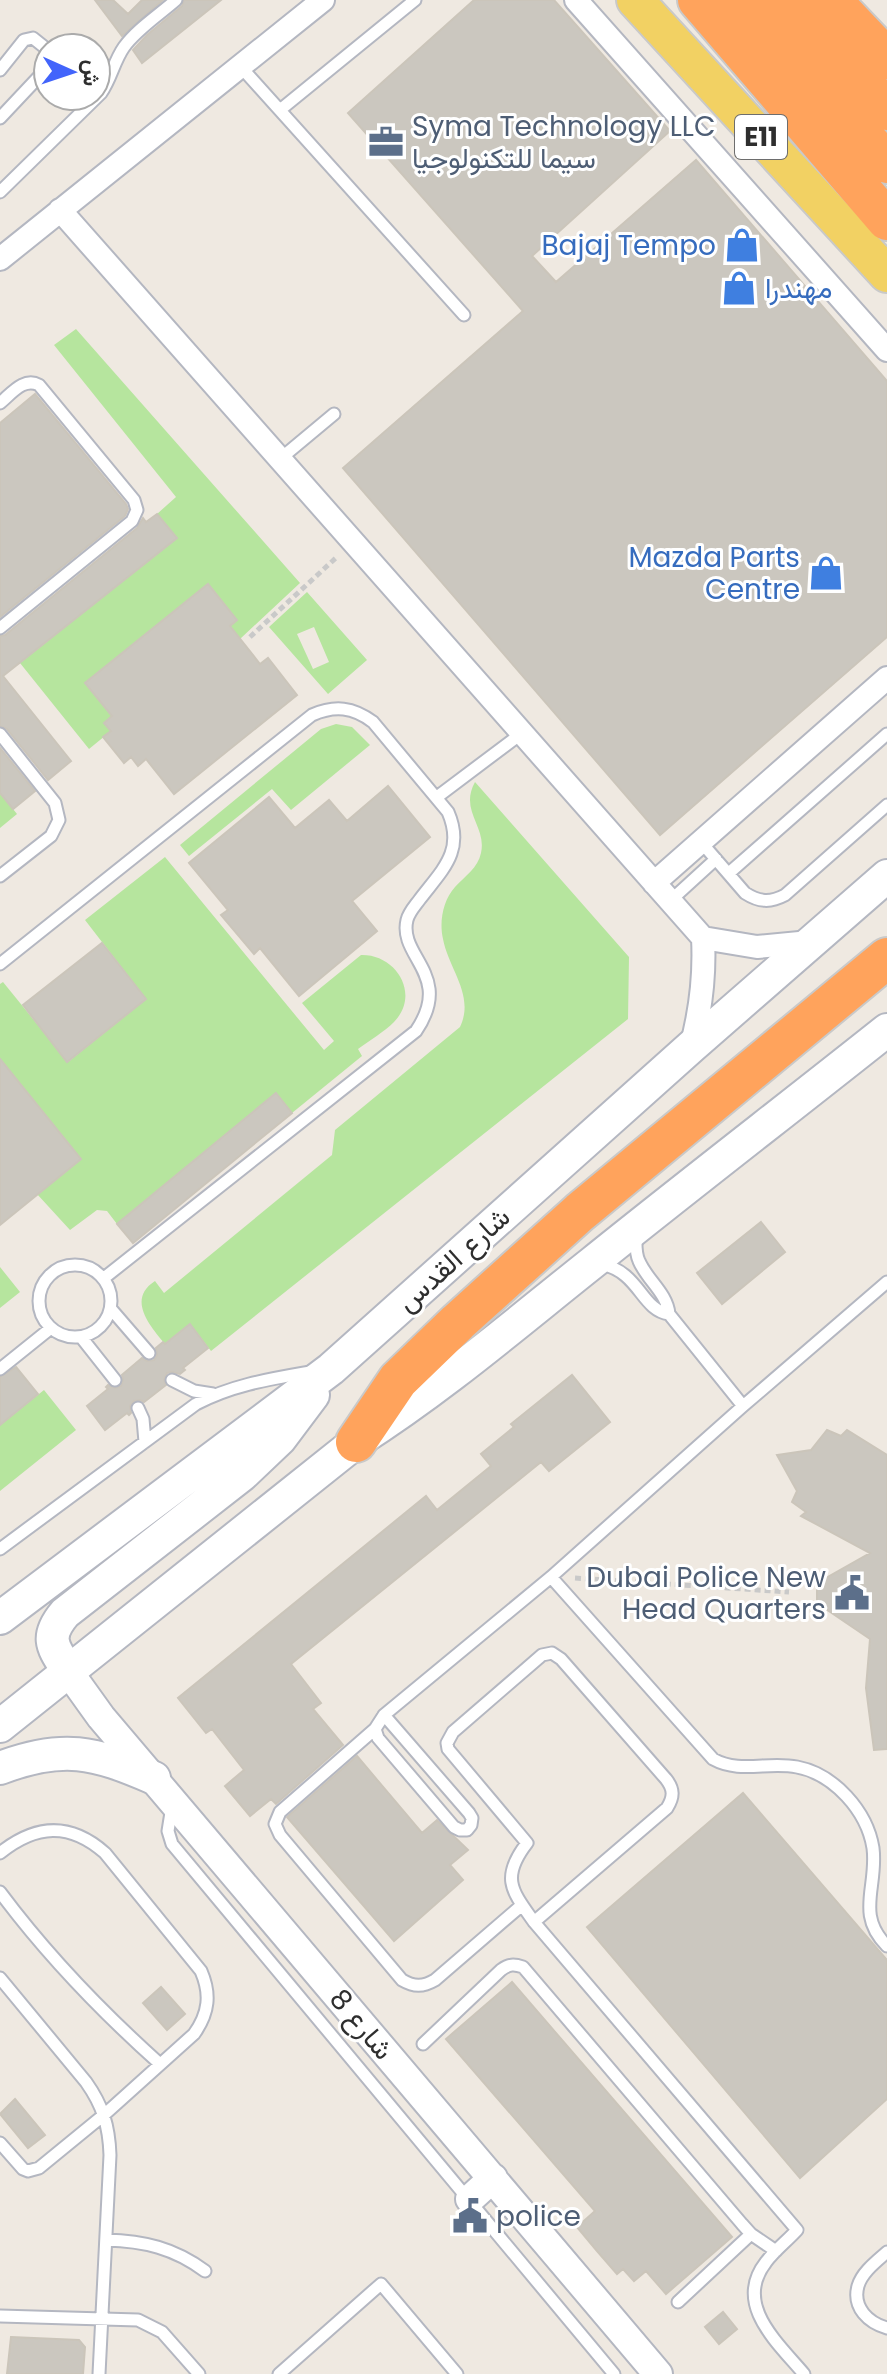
<svg xmlns="http://www.w3.org/2000/svg" width="887" height="2374" viewBox="0 0 887 2374" font-family="Poppins,Vazirmatn,sans-serif">
  <style>
    .green { fill: #b6e59e; fill-rule: evenodd }
    .building { fill: #cbc7bf; stroke: #cbc5ba; stroke-width: 2 }
    .lines { fill: none; stroke-linecap: round; stroke-linejoin: round }
    .service-casing { stroke: #b4b7c1; stroke-width: 15 }
    .minor-casing { stroke: #b4b7c1; stroke-width: 26 }
    .tertiary-casing { stroke: #b4b7c1; stroke-width: 32 }
    .secondary-casing { stroke: #b4b7c1; stroke-width: 36 }
    .primary-casing { stroke: #c9c9c9; stroke-width: 40 }
    .motorway-casing { stroke: #c9c9c9; stroke-width: 44 }
    .path { stroke: #c9c9c9; stroke-width: 5; stroke-dasharray: 6 4; stroke-linecap: butt }
    .service { stroke: #fff; stroke-width: 11 }
    .minor { stroke: #fff; stroke-width: 22 }
    .tertiary { stroke: #fff; stroke-width: 28 }
    .secondary { stroke: #fff; stroke-width: 32 }
    .primary { stroke: #f2d163; stroke-width: 36 }
    .motorway { stroke: #ffa35c; stroke-width: 40 }
    .labels { text-anchor: middle; stroke-width: 6; stroke-linejoin: round; paint-order: stroke }
    .shield { fill: #fff; stroke: #6d6d6d; stroke-width: 2 }
    .shield-label { font-size: 26px; font-weight: bold; fill: #2e2e2e }
    .service-label { font-size: 28px; fill: #4e5e75; stroke: #fff; text-anchor: start }
    .shop-label { font-size: 28px; fill: #366cbe; stroke: #fff; text-anchor: end }
    .street-label { font-size: 28px; fill: #2e2e2e; stroke: #fff }
  </style>
  <rect width="100%" height="100%" fill="#efe9e1"/>
  <path class="green" d="M76,329l224,254 -60,56 -10,-13 7,-6 -29,-36 -122,99 26,33 -8,7 7,8 -22,18 -69,-86 156,-125 -19,-24 19,-17 -122,-152z
    M307,592l60,68 -39,34 -59,-67zM314,627l15,35 -16,7 -16,-35z
    M336,724l16,3 18,18 -79,65 -19,-21 -83,67 -9,-11 141,-116z
    M475,782l154,175 -1,62 -417,332 -21,-27 -25,20c-16,-19 -38,-45 -10,-63l9,12 168,-138 3,-25 125,-103c15,-32 -11,-57 -17,-88 -4,-17 0,-39 12,-52 10,-11 23,-19 26,-34 6,-27 -22,-42 -6,-71z
    M0,793l17,21 -17,14z
    M165,857l159,193 10,-9 -32,-38 59,-48c35,-1 60,39 33,67 -10,10 -24,18 -36,27l4,7 -70,57 -16,-19 -159,130 -10,-13 -10,-1 -27,20 -33,-36 -37,-135v-75l3,-2 65,80 78,-63 -61,-79z
    M0,1267l20,25 -20,16z
    M44,1390l32,40 -76,61v-66z"/>
  <path class="building" d="M95,0h18l15,14 14,-14h21l-41,36z
    M184,0h37l-79,63 -9,-13 14,-15 35,-29z
    M474,0h80l116,131 -138,125 24,26 140,-122 191,221v256l-227,198 -317,-367 180,-157 -175,-198z
    M35,394l91,110 2,5 -3,7 -125,101v-194z
    M157,514l20,24 -174,138 68,85 -23,19 -41,-51 -7,-3v-90l5,-1 132,-107 6,-10 3,4z
    M208,584l29,36 -7,6 30,38 8,-6 29,37 -123,99 -28,-35 -8,7 -7,-9 -7,6 -21,-26 8,-6 -7,-8 8,-7 -27,-33z
    M0,748l35,43 -22,18 -13,-16z
    M388,786l42,51 -78,64 25,30 -78,65 -39,-48 -6,6 -33,-39 7,-5 -39,-47 80,-66 26,31 34,-28 18,21z
    M102,943l44,56 -79,63 -44,-57z
    M0,1059l81,100 -81,66z
    M276,1093l16,20 -159,130 -16,-19z
    M761,1222l24,30 -63,52 -25,-31z
    M190,1324l18,24 -25,20 2,2 -5,4 -8,-2 -5,1 -3,7 2,5 -22,17 -4,-2 -6,1 -4,5 1,7 -2,2 -2,-2 -22,17 -18,-24 21,-17 -2,-2 2,-2 7,3 6,-2 2,-6 -1,-5 20,-17 5,3 7,-1 3,-5 -1,-7 7,-6 2,2z
    M16,1367l22,27 -38,31v-48z
    M572,1375l38,47 -61,49 -8,-9 -250,202 30,39 -8,6 30,36 -67,59 -5,-5 -21,17 -25,-30 19,-16 -32,-41 -6,4 -28,-35 248,-202 11,14 54,-44 -10,-12 33,-27 -3,-3z
    M827,1430l14,6 6,-6 40,25v294l-13,1 -8,-62 4,-49 -53,-36v-20l53,-30 -69,-37 5,-4 -14,-10 5,-11 -20,-36 34,-5z
    M357,1756l65,77 15,-13 31,30 -18,15 13,15 -69,61 -107,-124z
    M743,1793l144,167v139l-87,79 -213,-251z
    M512,1982l220,255 -66,57 -20,-23 -12,10 -11,-12 -6,5 -20,-23 -20,-24 18,-16 -149,-172z
    M161,1987l24,27 -18,16 -24,-27z
    M15,2099l30,36 -17,13 -28,-34z
    M723,2312l14,17 -18,15 -14,-17z
    M11,2337l68,3 6,7 -2,27h-76z"/>
  <g class="lines">
    <g class="service-casing">
      <path id="service" d="M240,66l224,249
        M0,70l24,-30 9,-2 15,12
        M280,110l135,-110
        M0,118l48,-51
        M0,192l101,-99c10,-14 13,-32 23,-46 13,-18 35,-32 52,-47
        M0,403c12,-10 24,-26 39,-18l95,115 3,10 -5,11 -132,107
        M280,459l54,-45
        M0,734l55,69 4,17 -8,16 -51,40
        M437,797l85,-64
        M701,842l44,51c14,9 25,10 40,2l102,-90
        M729,873l158,-139
        M670,901l46,-42
        M0,964l312,-249c23,-10 41,-8 61,7l75,90c17,39 -6,58 -28,87 -5,7 -11,13 -13,21 -9,37 47,55 9,111l-312,247
        M636,1234c0,9 -1,19 3,27 8,19 28,32 30,53l74,92
        M601,1264c39,8 40,46 68,50
        M39 1301a36 36 0 1 1 72 0a36 36 0 1 1-72 0Z
        M111,1309l38,44
        M81,1337l34,43
        M0,1369l51,-41
        M172,1380l22,11 19,3
        M138,1408l5,11 2,23
        M0,1549l196,-145c36,-19 74,-25 114,-32
        M551,1577l162,182c27,15 55,2 84,8 37,7 70,44 76,81 5,39 -18,66 14,98
        M384,1715l85,98 3,5 -1,7 -4,5h-7l-6,-3 -76,-89 -3,-9 9,-14 167,-138 192,-171 144,-124
        M375,1729l-95,83 -5,12 5,11 122,145c12,7 21,7 33,0l87,-75
        M172,1806l-4,25 4,13 442,530
        M0,1853c36,-29 70,-31 105,0l96,118c10,23 8,42 -7,63l-89,80 -66,54 -11,3 -5,-2 -23,-26
        M0,1892c47,63 102,120 160,172
        M534,1922l133,-114c7,-11 7,-19 -1,-29l-105,-120 -9,-6 -10,2 -89,77 -6,11 1,6 79,94c-27,35 -15,48 7,79l263,308c-10,11 -22,20 -31,32 -33,42 11,80 38,112
        M0,1978l86,104c17,24 23,44 24,73l-11,219
        M423,2044l78,-74c8,-6 13,-6 22,-3l219,257 9,10 25,17
        M106,2240c38,1 68,8 99,31
        M887,2252c-10,9 -25,20 -29,34 -6,22 11,37 29,42
        M678,2302l73,-68
        M0,2316l138,4 24,12 37,42
        M279,2374l102,-90 76,90"/>
    </g>
    <g class="minor-casing">
      <path id="minor" d="M576,0l311,350
        M60,210l643,728 54,9 53,-5
        M0,259l323,-259
        M654,883l233,-205
        M691,1047c10,-37 14,-71 12,-109"/>
    </g>
    <g class="tertiary-casing">
      <path id="tertiary" d="M68,1671l33,46 557,657
        M470,2199l23,-21"/>
    </g>
    <g class="secondary-casing">
      <path id="secondary" d="M0,1618l331,-249 360,-322 196,-171
        M68,1671c-15,-24 -24,-33 -3,-58l177,-138 38,-36 33,-44
        M0,1726l356,-284c85,-54 158,-117 236,-179 98,-79 197,-155 295,-233
        M0,1768c63,-24 94,-16 154,10"/>
    </g>
    <g class="primary-casing">
      <path id="primary" d="M635,0l252,274"/>
    </g>
    <g class="motorway-casing">
      <path id="motorway" d="M698,0l189,220
        M741,0l146,163
        M788,0l99,110
        M831,0l56,59
        M356,1442l42,-62 60,-58 122,-110 307,-254"/>
    </g>
    <path class="path" d="M250,637l88,-81
      M575,1578l214,14"/>
    <use href="#service" class="service"/>
    <use href="#minor" class="minor"/>
    <use href="#tertiary" class="tertiary"/>
    <use href="#secondary" class="secondary"/>
    <use href="#primary" class="primary"/>
    <use href="#motorway" class="motorway"/>
  </g>
  <defs>
    <g id="office-bare" transform="scale(2.76)"><path d="M-6-3h4V-5.5h4V-3h4V5H-6ZM-1-4.5V-3h2v-1.5ZM-6 0V1H6V0Z" fill="#5c6f8a" stroke="#fff" stroke-width="2.5" paint-order="stroke"/></g>
    <g id="shop-bare" transform="scale(2.76)"><path d="M-5-2.5h2.3a2.7 3.5 0 0 1 5.4 0H5L5.5 6h-11ZM-1.5-2.5h3a1.5 2.3 0 0 0-3 0Z" fill="#3f7fe0" stroke="#fff" stroke-width="2.5" paint-order="stroke"/></g>
    <g id="civic-bare" transform="scale(2.76)"><path d="M-.6-6.5H3V-4.5H.6V-3L4-1V1h2V6H-6V1h2V-1L-.6-3ZM-1.2 2.5V6h2.4V2.5Z" fill="#5c6f8a" stroke="#fff" stroke-width="2.5" paint-order="stroke"/></g>
  </defs>
  <g fill-rule="evenodd">
    <use href="#office-bare" x="386" y="142"/>
    <use href="#shop-bare" x="742" y="245"/>
    <use href="#shop-bare" x="739" y="288"/>
    <use href="#shop-bare" x="826" y="573"/>
    <use href="#civic-bare" x="852" y="1593"/>
    <use href="#civic-bare" x="470" y="2216"/>
  </g>
  <g class="labels">
    <rect class="shield" x="735" y="115" width="52" height="44" rx="6"/>
    <g class="shield-label">
      <text x="761" y="146">E11</text>
    </g>
    <g class="service-label">
      <text x="412" y="136">Syma Technology LLC<tspan x="412" dy="32">سيما للتكنولوجيا</tspan></text>
      <text x="826" y="1587" text-anchor="end">Dubai Police New<tspan x="826" dy="32">Head Quarters</tspan></text>
      <text x="496" y="2226">police</text>
    </g>
    <g class="shop-label">
      <text x="716" y="255">Bajaj Tempo</text>
      <text x="765" y="298" text-anchor="start">مهندرا</text>
      <text x="800" y="567">Mazda Parts<tspan x="800" dy="32">Centre</tspan></text>
    </g>
    <g class="street-label">
      <text transform="translate(453 1259) rotate(-42)" y="10">شارع القدس</text>
      <text transform="translate(362 2024) rotate(50)" y="10">شارع 8</text>
    </g>
  </g>
  <g transform="translate(72 72) rotate(93)"><circle r="38" fill="#ffffff" stroke="#ababab" stroke-width="2"/>
  <path d="M0-6L14 30L0 20L-14 30Z" fill="#4264fb"/>
  <text y="-12" font-size="22" font-weight="bold" text-anchor="middle" fill="#2e2e2e">ش</text>
  </g>
</svg>
